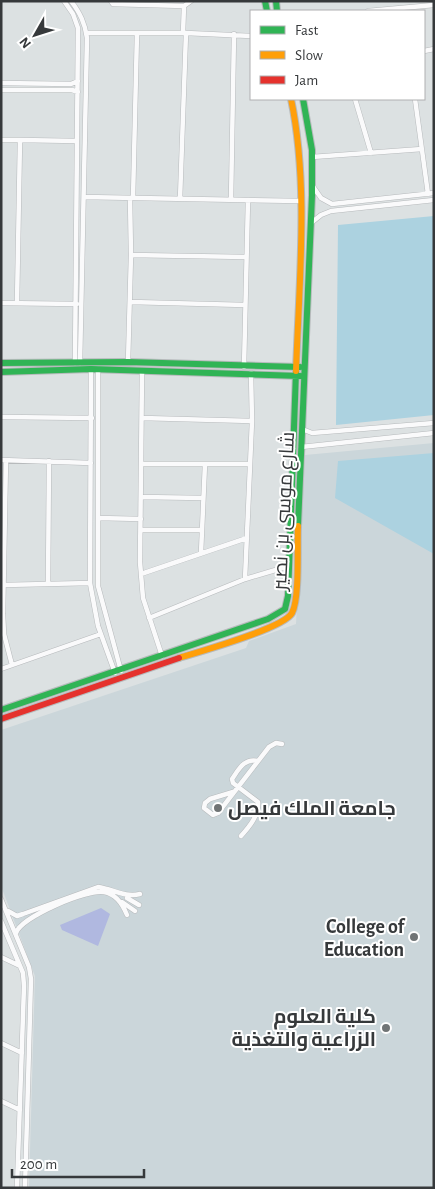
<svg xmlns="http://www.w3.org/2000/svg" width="435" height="1189" viewBox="0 0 435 1189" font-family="'Alegreya Sans',Cairo,sans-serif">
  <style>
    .built { fill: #cbd6da }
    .green { fill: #acd2e0 }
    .water { fill: #b0b8e0 }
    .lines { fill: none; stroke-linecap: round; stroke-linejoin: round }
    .street-casing { stroke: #b7babc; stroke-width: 5.5 }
    .fast-casing { stroke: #b7babc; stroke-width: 8 }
    .slow-casing { stroke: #b7babc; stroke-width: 8 }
    .jam-casing { stroke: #b7babc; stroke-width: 8 }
    .street { stroke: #fafafb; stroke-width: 4.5 }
    .fast { stroke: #30b455; stroke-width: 6 }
    .slow { stroke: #ff9f0a; stroke-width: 6 }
    .jam { stroke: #e5322d; stroke-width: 6 }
    .poi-dot { fill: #707475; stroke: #fff; stroke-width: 2 }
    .labels { text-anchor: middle; stroke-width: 4; stroke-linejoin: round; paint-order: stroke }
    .street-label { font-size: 20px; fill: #36393b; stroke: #fff }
    .poi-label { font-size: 20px; font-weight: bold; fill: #36393b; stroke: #fff; text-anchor: end }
  </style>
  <rect width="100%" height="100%" fill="#dce1e2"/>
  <path class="built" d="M434,443v745h-405l6,-212 -34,-90v-156l245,-82 3,-7 47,-17 9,-169z"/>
  <path class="green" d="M434,216v199l-98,10 2,-200z
    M434,453v101l-99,-56 3,-37z"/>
  <path class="water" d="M101,908l9,6 -12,32 -36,-16 -2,-5z"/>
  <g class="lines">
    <g class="street-casing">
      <path id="street" d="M64,1l9,13 5,14 -3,335
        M71,1c9,12 14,22 16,37l-7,325
        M111,1l2,3 71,2 -1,27
        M184,6l7,-5
        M368,11l66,-6
        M87,33h99l-6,166
        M186,33l65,3
        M424,51l10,-2
        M1,83l70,1 7,-3
        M1,90h71l6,2
        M355,99l16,54
        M415,99l13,95
        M1,140h19
        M312,157l110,-8
        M312,185l9,13 11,6 102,-11
        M84,197l216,4
        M130,198l1,57
        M133,198l4,-165
        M231,200l3,-166
        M311,223l10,-8 10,-4 103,-11
        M131,302l114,3
        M1,303l76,1
        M17,303l3,-163 57,1
        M128,362l3,-107 115,2
        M244,367l4,-167
        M91,369l-1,214 8,43 17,47
        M98,369v217l23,85
        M142,371l-2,191 3,36 19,58
        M1,417l91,1
        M142,418l110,3
        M302,429l10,4 122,-10
        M301,447l133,-14
        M1,460l90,3
        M6,460l-3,154 1,20 8,31
        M142,464h108
        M141,497l62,1
        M98,518l43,1
        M141,530h61
        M201,553l4,-89
        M141,574l106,-36
        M245,579l7,-158 -1,-48
        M48,584l1,-123
        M4,585l86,-2
        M149,618l96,-39 44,-13
        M1,669l100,-35
        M233,792l-23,7 -5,4 -1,5 9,7 5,-2 51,-66 7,-4 6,1
        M241,836c9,-10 18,-21 17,-34l-25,-19 -1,-4c7,-10 12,-21 26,-18
        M127,898l12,7
        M1,899l28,68 2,12 -6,209
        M122,902l13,9
        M8,911l9,5 6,-2 75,-27c15,2 27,11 42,7
        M1,921l22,52 1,13 -7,202
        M16,933c5,-16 71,-44 88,-41 13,2 19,13 23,23
        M1,957l19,9
        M1,1043l21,10
        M1,1101l19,9"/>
    </g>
    <g class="fast-casing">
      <path id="fast" d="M265,1l2,10
        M276,1l1,10
        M1,363l127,-1 172,5
        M1,372l90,-3 209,7
        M298,526l14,-331v-45l-9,-51
        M1,710l267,-91 17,-10 3,-13 8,-225"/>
    </g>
    <g class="slow-casing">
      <path id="slow" d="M291,99c18,85 8,185 5,272
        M179,658c20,-6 105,-30 113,-45 8,-15 5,-67 6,-87"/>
    </g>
    <g class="jam-casing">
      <path id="jam" d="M1,719l178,-61"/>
    </g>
    <use href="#street" class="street"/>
    <use href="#fast" class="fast"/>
    <use href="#slow" class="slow"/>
    <use href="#jam" class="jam"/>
  </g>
  <g class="poi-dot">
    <circle cx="218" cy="808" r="5"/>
    <circle cx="414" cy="937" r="5"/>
    <circle cx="386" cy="1028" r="5"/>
  </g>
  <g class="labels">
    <g class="street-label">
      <text transform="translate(283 511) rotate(-87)" y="7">شارع موسى بن نصير</text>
    </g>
    <g class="poi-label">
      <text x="228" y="815" text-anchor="start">جامعة الملك فيصل</text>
      <text x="404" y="933">College of<tspan x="404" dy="23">Education</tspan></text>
      <text x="376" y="1023">كلية العلوم<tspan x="376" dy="23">الزراعية والتغذية</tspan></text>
    </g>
  </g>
  <rect width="435" height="1189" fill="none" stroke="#36393b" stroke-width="5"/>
  <rect x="250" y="10" width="175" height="90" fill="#ffffff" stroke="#afb0b1"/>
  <rect x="260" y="26" width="25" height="8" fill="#30b455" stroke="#afb0b1"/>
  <text x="295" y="35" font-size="15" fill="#36393b">Fast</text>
  <rect x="260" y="51" width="25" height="8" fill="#ff9f0a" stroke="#afb0b1"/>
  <text x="295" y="60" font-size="15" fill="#36393b">Slow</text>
  <rect x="260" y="76" width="25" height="8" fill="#e5322d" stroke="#afb0b1"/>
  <text x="295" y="85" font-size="15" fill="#36393b">Jam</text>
  <g transform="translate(35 35) rotate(231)" stroke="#ffffff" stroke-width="4" paint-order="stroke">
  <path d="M0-4L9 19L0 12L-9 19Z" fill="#36393b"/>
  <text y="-8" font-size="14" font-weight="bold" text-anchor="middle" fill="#36393b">N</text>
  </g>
  <path d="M12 1169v8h132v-8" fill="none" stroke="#36393b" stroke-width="2.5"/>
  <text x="20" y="1169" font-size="15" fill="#36393b" stroke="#ffffff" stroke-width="4" paint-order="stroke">200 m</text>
</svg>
